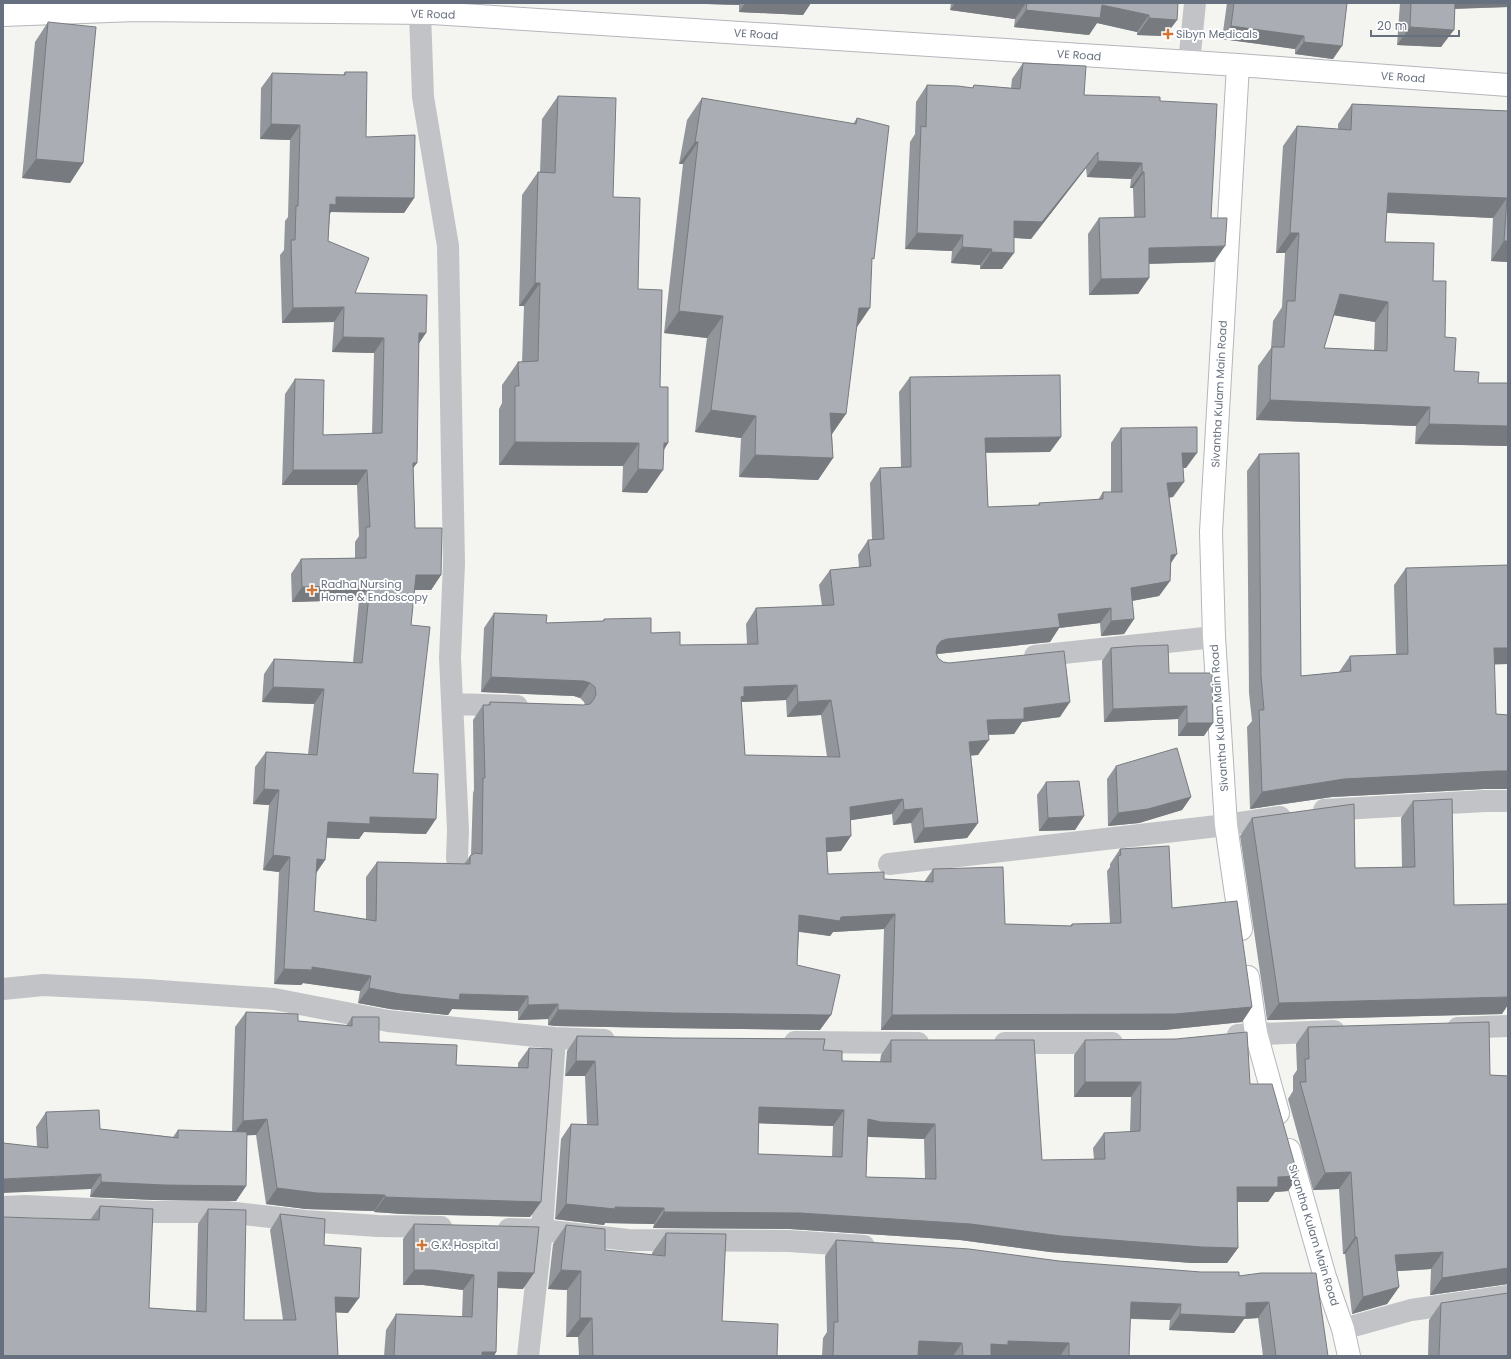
<svg xmlns="http://www.w3.org/2000/svg" width="1511" height="1359" viewBox="0 0 1511 1359" font-family="Poppins,sans-serif">
  <style>
    .lines { fill: none; stroke-linecap: round; stroke-linejoin: round }
    .secondary-casing { stroke: #b3b6bb; stroke-width: 24 }
    .street { stroke: #c1c3c6; stroke-width: 22 }
    .secondary { stroke: #fff; stroke-width: 22 }
    .wall { fill: #92969b; fill-rule: evenodd }
    .shaded-wall { fill: #777a7e }
    .building { fill: #aaaeb4; stroke: #777a7e; fill-rule: evenodd }
    .poi-dot { fill: #d07536; stroke: #fff; stroke-width: 1.5 }
    .labels { text-anchor: middle; stroke-width: 4; stroke-linejoin: round; paint-order: stroke }
    .street-label { font-size: 11px; fill: #67707f; stroke: #fff }
    .poi-label { font-size: 11px; fill: #67707f; stroke: #fff; text-anchor: start }
  </style>
  <rect width="100%" height="100%" fill="#f4f5f1"/>
  <g class="lines">
    <g class="secondary-casing">
      <path id="secondary" d="M3,15l133,-5 296,3 806,52 270,20
        M1238,65l-27,467 3,105 12,188 15,104
        M1248,977l8,56 22,80
        M1289,1150l36,127 18,52 6,27"/>
    </g>
    <path class="street" d="M420,13l3,84 25,149 6,317 -4,95 8,172 -1,29
      M1189,63l6,-60
      M1035,656l179,-19
      M453,704l64,2
      M1324,810l161,-9h23
      M889,864l337,-39 54,-8
      M3,989l40,-4 103,5 128,9 114,22 167,17 49,2
      M1458,1028l50,-2
      M1238,1035l96,-4
      M795,1042l123,1
      M1005,1043h107
      M3,1207l22,-1 129,6h72l79,9 73,5 63,1
      M509,1229l33,1 86,10 161,1 75,5
      M1343,1329l68,-19 97,-14
      M528,1356l14,-126 13,-192"/>
    <use href="#secondary" class="secondary"/>
  </g>
  <path class="wall" d="M675,3h136l-8,12 -64,-3v-7z
    M951,3h227l-1,17 -12,16 -28,-1v-3l-40,-9 -8,12 -75,-8 1,-8 -65,-9z
    M1227,3h120l-14,56 -38,-5v-5l-73,-10z
    M1400,3h108v4l-53,2 -14,38 -44,-2z
    M48,22l35,141 -13,20 -48,-5 13,-136z
    M1023,63l61,32 76,6 51,117 3,44 -65,2v14l-11,16 -49,1 -1,-61 11,-16 35,-1 -1,-29h-3l1,-9 -44,-2 -1,-9 -55,71 -17,-1 -12,31h-22v-4l-29,-2 1,-12 -47,-2 5,-107 5,-8 1,-32 11,-17 45,3 2,-3 37,3 1,-9z
    M345,72l21,65 48,61 -10,15 -73,-1 -1,2 -2,27 27,52 64,51 -6,124 2,60 26,47 -10,15h-17l-3,35 2,148 13,61 -62,-2 -5,7 -32,-1 -2,22 -9,12 -2,39 52,8v-42l11,-15 87,2 6,-8 1,-1 2,-62 1,-3 -1,-70 10,-15h5l2,-3 95,3 -1,-3 -4,-4 -6,-2 -93,-4 3,-64 10,-15 52,10 57,-2 1,-2 47,14 29,12 67,-1 -1,-20 10,-16 66,-2 -3,-21 11,-15 29,-3 -1,-12 10,-15h4l-2,-57 10,-15 21,-1 -2,-75 11,-15 140,75h-64l2,55 50,-2 1,-2 59,-3 5,-8h8v-49l10,-15 65,40h-3l-10,29 -4,1 2,65 -1,18 -11,15 -27,5 2,18 -10,15 -23,2 -1,-13 -41,5 -9,14 -113,12 1,4 5,4 117,55 -38,5 -8,12 -26,1 -10,20h-7l7,68 -11,15 -53,5 -3,-20 -18,2 -1,-11 -42,6 -9,31 -14,1 1,22 56,5 40,3 9,-13 72,55 65,2 2,-2 38,-1 -3,-52 3,-4v-3l10,-15 52,59 80,99 -10,15 -78,8h-283l3,-101 -51,3 -3,4 -31,-4 -2,33 23,65 -157,-2 -107,-2 -8,-1v-6l-30,1v-9l-66,-2 -4,6 -58,-6 -32,-6 2,-12 -57,-8 -2,2 -27,-1 5,-112 -16,-2 6,-65 -16,-1 2,-37 11,-15 42,2 6,-50 -52,-2 2,-28 10,-15 79,3 6,-62 -67,2 -1,-28 10,-15 54,-1v-16l4,-6 -2,-51h-75l3,-91 10,-15 28,56 49,-1 2,-81 -42,-1 2,-30 -52,1 -2,-68 4,-5 1,-29 3,-4 2,-77 -30,-1 1,-51 11,-15 71,2zM786,700l1,17 34,-2 6,42 -82,-2 -4,-53z
    M558,96l55,101 25,92 22,98 8,56 -4,7 -17,43 -25,-1 1,-26 -124,-1v-56l3,-6v-18l16,-23h4l2,-56h-5l3,-111 16,-23h2l2,-53z
    M702,98l151,26 4,-6 14,145 -39,172 1,23 -15,22 -79,-3 2,-39 -46,-6 12,-94 -43,-5 19,-169h-4l8,-44z
    M1352,104l156,7v151l-17,-1 2,-43 -106,-5 -2,29 48,39 12,56 9,34 24,12h30v63l-93,-2 1,-18 -160,-6 2,-54 13,-18 2,-27 9,-14 3,-54h-9l7,-107 14,-20 41,3v-5zM1334,315l41,7 -1,28 -50,-2z
    M1259,454l42,222 38,-4 11,-16 46,-1 -2,-70 12,-17 88,97 2,49 12,1v74h-24l-152,8 -82,12 -3,-82 5,-6 -3,-28 -2,-222z
    M1111,648l58,25 35,63h-26v-17l-74,3 -2,-61z
    M1116,766l75,31 -9,13 -43,13 -31,3 -1,-47z
    M1046,782l38,34 -9,14 -36,1 -2,-36z
    M1413,801l41,104 48,109 -235,6 -27,-184 12,-18 103,50 47,-1 -1,-49z
    M246,1012l52,9 48,5 6,-9 27,25 77,23 62,3v-5l11,-15 12,154 -11,15 -127,-3 -29,-2v-1l-68,-2 -40,-5 -10,-69h-9l-1,51 -10,15 -82,-1 -64,-3 1,-8 -54,-43 -1,-19 10,-15 54,17 73,8 5,-7 54,2 3,-105z
    M1308,1027l182,48 18,1v208l-78,11 1,-26 -34,2 2,16 -12,17 -35,10 -7,-60h-2l-4,-65 -26,1 -25,-91 5,-8v-15l4,-6 -1,-26z
    M577,1036l246,14 19,11 38,1 1,-7 10,-15 151,120 52,-1 -1,-11 11,-15 26,-1 1,-35h-57v-42l11,-15 165,44 48,92 -10,15 -13,1 -7,10h-31l1,46 -11,15h-35l-142,-11 -90,-12 -170,-11 -137,-1 1,-4 -49,-1 -1,2 -49,-6 6,-80 10,-15h16l-2,-48h-20l2,-25zM759,1123l74,3 -1,31 -74,-3zM868,1136l56,3 1,39 -59,-1z
    M100,1206l49,102 47,3 2,-87 10,-15 36,111h39l-13,-90 10,-16 44,31 24,68 -12,-1 2,44h-335l87,-136z
    M414,1224l109,65 -25,-1 -2,64 -2,4h-110l2,-26 10,-16 66,3 1,-27 -40,-5h-20v-46z
    M566,1225l39,25 47,5v-2l14,-20 56,88 55,35h-198l-1,-19h-12l1,-47 -19,-1 5,-45z
    M836,1240l223,21 180,15 89,80h-65l-5,-38 -14,1 -10,14 -65,-3 1,-10 -40,-1 -1,37h-307l1,-18 4,-6 -2,-76z
    M1441,1303l67,53h-80l1,-36z"/>
  <path class="shaded-wall" d="M675,3h66l-2,2z
    M745,3h66l-8,12 -64,-3z
    M955,3h71l-11,16 -65,-9z
    M1448,3h60v4l-64,2z
    M1102,5l47,10 -12,17 -40,-9 -8,12 -75,-8 12,-17z
    M1149,18l28,2 -12,16 -28,-1z
    M1231,26l73,10 -9,13 -73,-10z
    M1410,27l44,3 -13,17 -44,-2z
    M1304,42l38,4 -9,13 -38,-5z
    M271,124l29,1 -10,15 -30,-1z
    M695,142h3l-15,22h-4z
    M1098,152l-12,16 -55,71 -28,-2 11,-16z
    M36,159l47,4 -13,20 -48,-5z
    M1098,161l44,2 -11,16 -44,-2z
    M1142,172h2l-11,16h-3z
    M1388,193l119,5 -14,20 -119,-6z
    M336,197l78,1 -10,15 -73,-1 -5,8 4,-16z
    M917,233l46,2 -11,16 -47,-2z
    M1290,233h9l-14,20h-9z
    M1504,241h4v21l-17,-1z
    M1225,246l-11,16 -77,2 12,-16z
    M962,247l30,2 -12,16 -29,-2z
    M991,252l23,1 -12,16h-22z
    M1149,278l-11,16 -49,1 12,-16z
    M535,283h5l-16,23h-5z
    M1340,294l48,8 -13,20 -49,-8z
    M344,307l-10,15 -52,1 11,-15z
    M859,308h11l-15,22z
    M679,311l44,5 -16,22 -43,-5z
    M419,333h7l-10,15z
    M343,337l41,1 -10,15 -42,-1z
    M1270,400l160,7 -14,19 -160,-6z
    M711,410l45,6 -15,22 -46,-6z
    M830,413l16,1 -16,23z
    M1429,424l79,2v20l-93,-2z
    M1061,437l-11,15 -76,1 11,-15z
    M515,442l124,1 -16,23 -124,-1z
    M664,443h4l-16,23z
    M1182,453h15l-11,15h-14z
    M755,455l78,3 -15,22 -79,-3z
    M413,463h4l-11,15z
    M638,469l25,1 -16,23 -25,-1z
    M293,470h74l-10,15h-75z
    M1184,482l-11,15 -17,1 11,-15z
    M1177,554l-10,15 4,-14z
    M416,575h25l-10,15h-26z
    M1170,581l-11,15 -39,7 11,-15z
    M370,585l-11,15 -67,2 10,-15z
    M1111,608l-11,15 -41,5 -9,14 -113,12 -7,2 11,-15 6,-2 111,-25z
    M1134,619l-10,15 -23,2 10,-15z
    M1494,648h14v16l-26,1z
    M491,677l93,4 6,2 -10,15 -6,-2 -93,-4z
    M797,685l-11,15 -45,2 -7,9 10,-24z
    M273,687l51,2 -10,15 -52,-2z
    M831,700l-10,15 -34,2 11,-15z
    M1070,702l-10,15 -38,5 -8,12 -38,1 11,-15 37,-12z
    M1187,706l-9,13 -74,3 9,-13z
    M1187,723h26l-9,13h-26z
    M989,740l-11,15 -19,2 10,-15z
    M1496,771h12v18h-24l-152,8 -82,12 12,-17 82,-13z
    M264,789l15,1 -10,15 -16,-1z
    M1191,797l-9,13 -43,13 -31,3 10,-13z
    M903,799l-11,15 -53,8 11,-15z
    M922,808l-11,15 -18,2 11,-15z
    M1084,816l-9,14 -36,1 9,-13z
    M370,817l66,2 -10,15 -62,-2 -5,7 -41,-2 10,-15z
    M978,823l-11,15 -53,5 10,-15z
    M851,836l-10,15 -26,2 11,-15z
    M273,855l17,2 -11,15 -16,-2z
    M317,859l8,1 -10,15z
    M895,914l-11,15 -51,3 -3,4 -41,-6 10,-15 42,2z
    M312,967l59,9 -11,15 -57,-8 -2,2 -27,-1 10,-15z
    M369,988l91,6 68,2 -10,15 -66,-2 -4,6 -58,-6 -32,-6z
    M1508,997v8l-6,9 -235,6 12,-17z
    M558,1004l-10,15 -30,1 10,-15z
    M1252,1007l-10,15 -78,8h-283l11,-15z
    M558,1010l273,5 -11,15 -157,-2 -107,-2 -8,-1z
    M576,1061h19l-10,15h-20z
    M1085,1082h56l-10,15h-57z
    M759,1107l85,3 -11,16 -85,-3z
    M267,1119l-11,16 -24,1 11,-15z
    M868,1119l67,5 -11,15 -54,-2 -12,-2z
    M1351,1172l-12,17 -26,1 12,-17z
    M101,1174l-10,15 -88,4v-14z
    M1298,1176l-10,15 -13,1 -7,10h-42l11,-15 41,-10z
    M101,1182l145,4 -10,15 -82,-1 -64,-3z
    M277,1188l108,7 -11,16 -68,-2 -40,-5z
    M385,1197l156,5 -11,15 -127,-3 -29,-2z
    M566,1204l49,3 49,1 -10,16 -49,-1 -1,2 -49,-6z
    M664,1212l136,1 171,11 267,24 -11,15h-35l-142,-11 -90,-12 -170,-11 -137,-1z
    M1355,1237h2l-12,17h-2z
    M1443,1252l-12,17 -48,3 12,-17z
    M1508,1268v16l-78,11 12,-17z
    M414,1270h19l41,5 -11,15 -40,-5h-20z
    M561,1270l20,1 -14,19 -19,-1z
    M498,1272l36,1 -11,16 -35,-2z
    M1399,1287l-12,17 -35,10 11,-17z
    M335,1297l24,1 -11,15 -23,-1z
    M1131,1302l50,2 -11,16 -50,-2z
    M1269,1302l-11,16 -14,1 -10,14 -65,-3 11,-16 66,-11z
    M580,1318h12l-14,19h-12z
    M919,1341l43,2 -9,13h-45z
    M1008,1341l61,2 -9,13h-77l8,-12z
    M482,1352h14l-2,4h-15z"/>
  <path class="building" d="M1027,3h151l-1,17 -28,-2v-3l-47,-10 -2,13 -74,-8z
    M1234,3h113l-5,43 -38,-4v-6l-73,-10z
    M1411,3h44l-1,27 -44,-3z
    M48,22l48,5 -13,136 -47,-4z
    M1023,63l63,3 -2,29 76,2v4l57,3 -6,114h16l-2,28 -76,2v30l-48,1 -2,-61 46,-1 -1,-45h-2v-9l-44,-2v-9l-56,70 -28,-1v32l-23,-1 1,-3 -30,-2 1,-12 -46,-2 4,-107 5,1 1,-42 31,1 15,2 1,-3 46,4z
    M345,72h22l-1,65 49,-2 -1,63 -78,-1v8l-6,-1 -2,37 41,17 -14,35 72,2 -1,38h-7l-2,130h-4l2,65h27l-1,47h-25l-5,50 19,2 -17,146 25,1 -2,45 -66,-2v7l-42,-2 -3,38 -8,-1 -3,52 62,10 1,-59 93,2v-8l5,-3 7,1 1,-76h2l-2,-73h7v-3l93,3 7,-1 4,-5 2,-5 -1,-7 -5,-4 -6,-2 -93,-4 3,-64 53,2 -1,8 58,-2v-2l47,-1v15l29,-1v13l78,-1 -2,-36 78,-3 -4,-35 41,-4 -3,-26 16,-1 -4,-71 31,-1 -1,-90 150,-2 1,62 -76,1 3,69 52,-2 -1,-2 64,-4v-7h19l-1,-64 76,-1v26h-15l2,29 -17,1 10,71 -6,1 -1,26 -39,7 3,31 -23,2v-13l-53,6 2,13 -113,12 -6,2 -4,5 -1,7 2,5 5,4 6,1 115,-12 6,51 -46,6v11l-37,1 2,20 -20,2 9,81 -54,5 -2,-20 -18,2 -1,-11 -53,8 1,29 -25,2 2,36 56,-2v7l49,3v-13l70,-2 2,57 67,2v-2l49,-1 -3,-67 3,-1 -1,-6 49,-3 3,62 65,-7 15,106 -77,7 -283,1 3,-101 -54,3 -1,4 -41,-6 -2,50 43,10 -9,40 -157,-2 -108,-3h-8v-6l-30,1v-9l-68,-2 -1,6 -59,-6 -31,-6 2,-12 -59,-9v3l-28,-1 6,-112 -17,-2 6,-65 -15,-1 2,-37 51,3 7,-66 -51,-2 1,-28 88,4 8,-78 -68,2 -1,-28 65,-1v-31h4l-3,-57h-74l2,-91 29,1 -1,55 59,-2 2,-95 -41,-1 1,-30 -51,1 -2,-68h4l1,-34h2l2,-81 -29,-1 1,-51 73,2zM797,685l1,17 33,-2 9,57 -95,-2 -4,-58 3,-1v-9z
    M558,96l58,2 -3,99 27,1 -2,91 24,1 -2,97h8v56h-4l-1,27 -25,-1 1,-26 -124,-1v-56h4l-1,-24 20,-1 2,-78h-5l3,-111 17,1z
    M702,98l154,26 1,-6 32,8 -15,133 -2,-1 -2,50h-11l-13,106 -16,-1 3,45 -78,-3 1,-39 -45,-6 12,-94 -44,-5 19,-169h-3z
    M1352,104l156,7v130h-4l3,-43 -119,-5 -3,49 49,1 -1,38h13l-1,56 11,1 -2,33 25,1 -1,11h30v43l-79,-2 1,-17 -160,-7 2,-53h12l3,-46h8l4,-68h-9l7,-107 54,4zM1340,294l48,8 -1,49 -63,-3z
    M1299,453l2,223 50,-5 -1,-15 58,-2 -2,-86 102,-3v83h-14l2,66 12,1v56h-12l-152,8 -82,13 -3,-82h5l-3,-34 -2,-222z
    M1168,645l1,28h43l1,50h-26v-17l-74,3 -2,-61 25,-2z
    M1177,748l14,49 -43,12 -30,4 -2,-47z
    M1079,781l5,35 -36,2 -2,-36z
    M1452,799l2,106 54,-1v93l-229,6 -27,-185 102,-14 1,64 60,-1 -2,-66z
    M246,1012l52,2v7l54,5v-9h27v25l78,3 -1,20 72,3 1,-20 23,1 -11,153 -127,-4 -29,-1v-2l-68,-2 -40,-5 -10,-69 -24,2z
    M1489,1022l1,53 18,1v192l-66,10 1,-26 -48,3 4,32 -36,10 -6,-60h-2l-4,-65 -26,1 -25,-91h6l-1,-23h4l-1,-32z
    M1247,1032l3,52h22l26,92 -20,1v10h-41l1,61 -36,-1 -141,-11 -90,-12 -171,-11 -136,-1v-4l-49,-1v2l-49,-5 5,-80 27,1 -3,-64h-19l1,-25 96,2 152,1 -2,11 19,1v10l49,1v-22h143l8,120 63,-1 -1,-26 36,-2 1,-49h-56v-42l91,-1zM759,1107l85,3 -2,47 -84,-3zM868,1119l13,3 54,2 1,55 -70,-2z
    M99,1110l1,19 78,9v-8l69,2 -1,54 -82,-1 -63,-3v-8l-98,5v-36l45,5 -2,-36z
    M100,1206l53,3 -4,99 57,4 2,-103 38,1 -2,110h52l-16,-106 45,5 -1,26 37,3 -2,50 -24,-1 3,59h-335v-139l96,3z
    M414,1224l125,3 -5,46 -36,-1 -2,80h-14v4h-88l2,-42 76,3 2,-42 -41,-5h-19z
    M566,1225l39,4v21l60,6 1,-23 60,1 -4,87 56,3 -1,32h-184l-1,-38h-12l1,-47 -20,-1z
    M836,1240l133,9 90,12 142,11h38v4l22,-3h55l12,83h-52l-7,-54 -23,1v14l-66,-3 1,-10 -50,-2 -2,54h-60v-13l-61,-2v4l-17,-1v12h-28l-1,-13 -43,-2 -1,15h-85l1,-34h4z
    M1508,1293v63h-69l2,-53z"/>
  <g class="poi-dot">
    <path d="M1166 28h4v4h4v4h-4v4h-4v-4h-4v-4h4z"/>
    <path d="M310 584h4v4h4v4h-4v4h-4v-4h-4v-4h4z"/>
    <path d="M420 1239h4v4h4v4h-4v4h-4v-4h-4v-4h4z"/>
  </g>
  <g class="labels">
    <g class="street-label">
      <text transform="translate(433 14) rotate(2)" y="4">VE Road</text>
      <text transform="translate(756 34) rotate(4)" y="4">VE Road</text>
      <text transform="translate(1079 55) rotate(4)" y="4">VE Road</text>
      <text transform="translate(1403 77) rotate(4)" y="4">VE Road</text>
      <text transform="translate(1219 394) rotate(-87)" y="4">Sivantha Kulam Main Road</text>
      <text transform="translate(1219 718) rotate(-94)" y="4">Sivantha Kulam Main Road</text>
      <text transform="translate(1314 1235) rotate(73)" y="4">Sivantha Kulam Main Road</text>
    </g>
    <g class="poi-label">
      <text x="1176" y="38">Sibyn Medicals</text>
      <text x="321" y="588">Radha Nursing<tspan x="321" dy="13">Home &amp; Endoscopy</tspan></text>
      <text x="431" y="1249">G.K. Hospital</text>
    </g>
  </g>
  <rect width="1511" height="1359" fill="none" stroke="#67707f" stroke-width="8"/>
  <path d="M1371 30v6h88v-6" fill="none" stroke="#67707f" stroke-width="2"/>
  <text x="1377" y="30" font-size="12" fill="#67707f" stroke="#ffffff" stroke-width="3" paint-order="stroke">20 m</text>
</svg>
